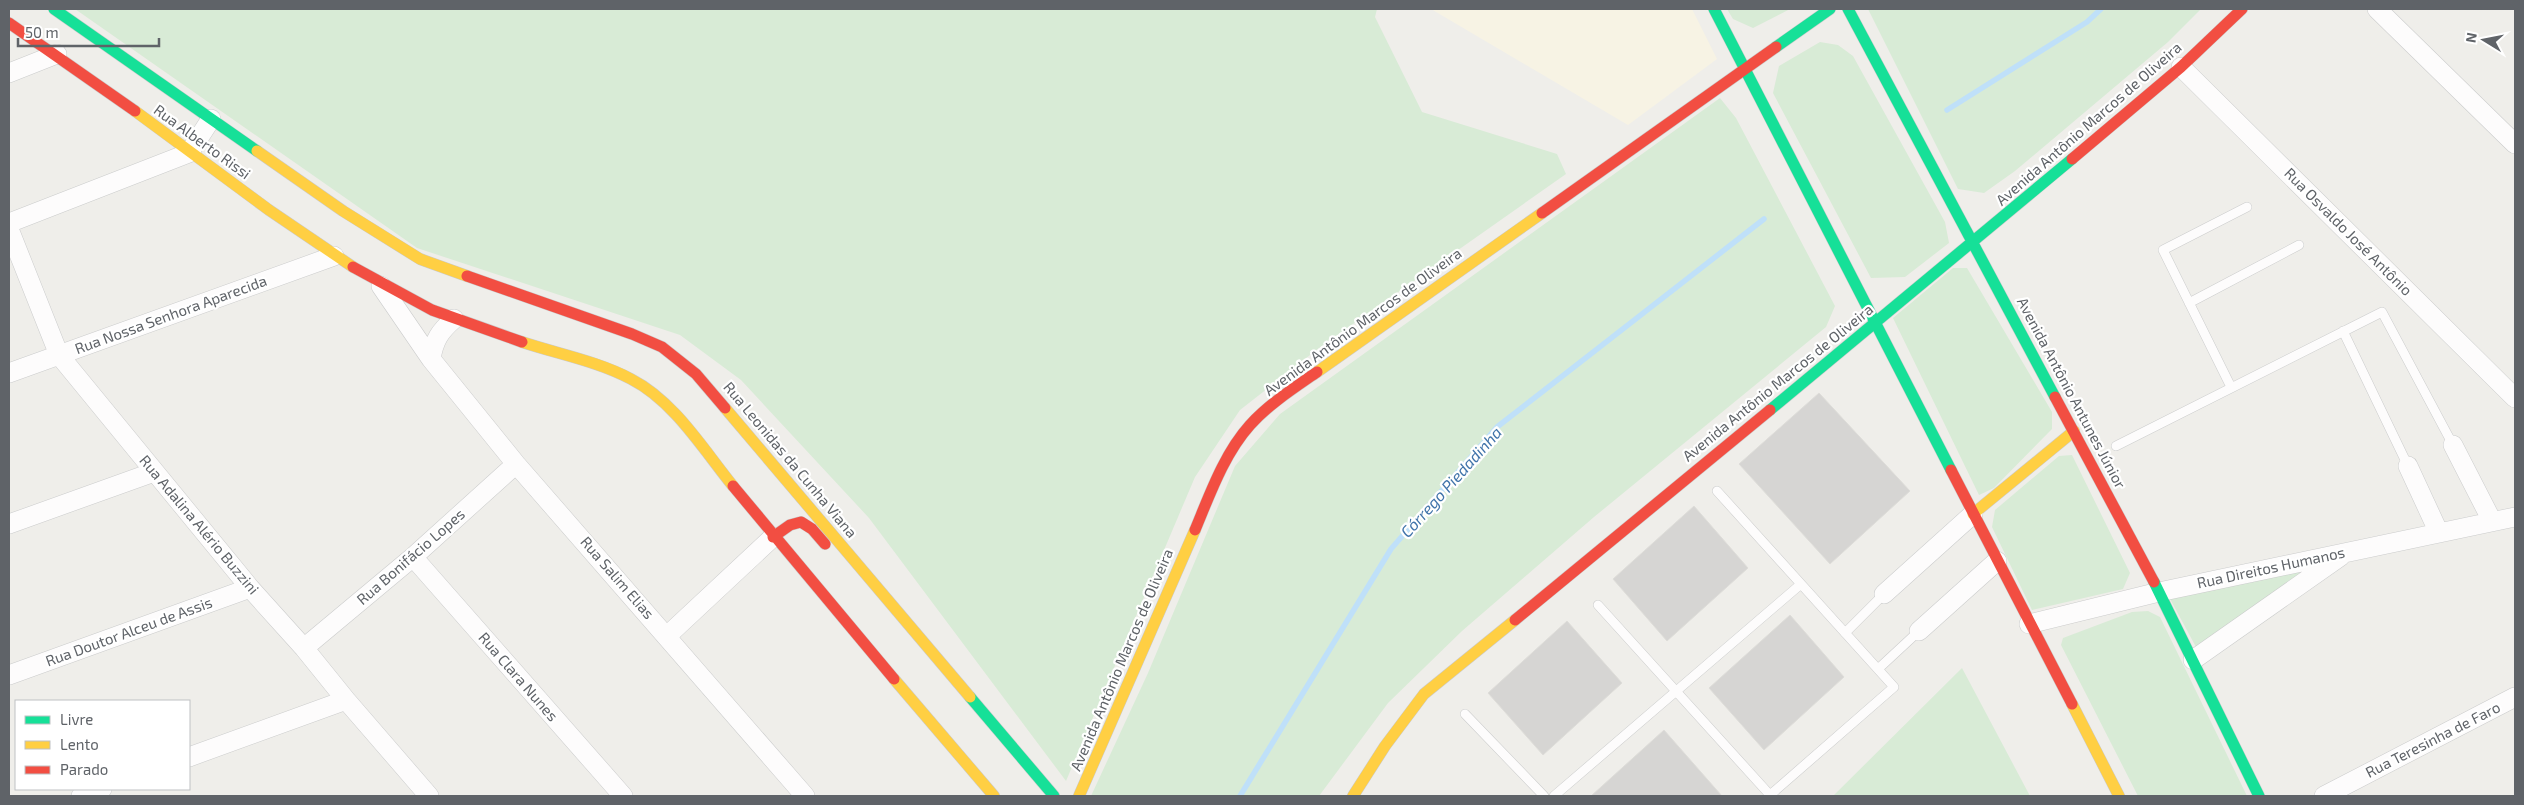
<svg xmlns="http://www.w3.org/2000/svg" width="2524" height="805" viewBox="0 0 2524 805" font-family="'Exo 2',sans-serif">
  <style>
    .commercial { fill: #f7f3e4 }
    .green { fill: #d8ebd6 }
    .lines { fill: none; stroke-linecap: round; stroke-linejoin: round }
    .stream { stroke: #bfe0f9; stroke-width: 5.5 }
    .building { fill: #d6d5d3; stroke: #deddd9 }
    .lane-casing { stroke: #cbcccc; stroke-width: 10 }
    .street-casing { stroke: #cbcccc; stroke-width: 20 }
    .fast-casing { stroke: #cacacb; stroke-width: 12 }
    .slow-casing { stroke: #cacacb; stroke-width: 12 }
    .jam-casing { stroke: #cacacb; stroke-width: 12 }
    .lane { stroke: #fdfcfc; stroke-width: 9 }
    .street { stroke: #fdfcfc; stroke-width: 19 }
    .fast { stroke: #16e098; stroke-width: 11 }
    .slow { stroke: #ffcf43; stroke-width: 11 }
    .jam { stroke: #f24e42; stroke-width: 11 }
    .labels { text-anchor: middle; stroke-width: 4.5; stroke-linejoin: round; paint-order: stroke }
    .street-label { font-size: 15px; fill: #5f6368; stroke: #fff }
    .water-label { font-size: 16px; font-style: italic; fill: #4174aa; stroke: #fff }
  </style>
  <rect width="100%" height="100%" fill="#efeeea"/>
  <path class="commercial" d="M1431,9h261l25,50 -89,66z"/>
  <path class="green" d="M75,9h1302l-2,8 47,95 135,42 9,20 -247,174 -79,62 -45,67 -129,304 -197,-263 -128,-138 -61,-45 -263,-87z
    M1727,9h63l-37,19 -20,-9z
    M1868,9h333l-33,33 -153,129 -31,22 -26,-4z
    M1820,42l18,3 15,11 92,166 4,21 -44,34 -34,1 -98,-185 6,-27z
    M1720,98l16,20 99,188 -9,21 -232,190 -132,114 -74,72 -69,93h-228l57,-123 87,-207 45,-52z
    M1953,268h14l85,144v17l-58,59 -15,7 -86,-177z
    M2072,455l58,118 -7,16 -91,21 -40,-83 3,-17 64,-54z
    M2317,565l-121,82 -27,-50z
    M2148,611l12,6 87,179h-109l-77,-151 2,-7 69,-26z
    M1962,668l68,128h-197z"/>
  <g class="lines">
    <path class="stream" d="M1947,110l140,-88 14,-13
      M1240,796l151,-247 106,-122 267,-208"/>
  </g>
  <path class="building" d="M1819,393l91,98 -80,73 -91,-100z
    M1694,506l54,62 -81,73 -54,-62z
    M1790,615l54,62 -80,73 -55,-62z
    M1567,621l55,62 -79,72 -55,-62z
    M1664,730l58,66h-131z"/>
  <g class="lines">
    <g class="lane-casing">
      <path id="lane" d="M2189,303l110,-58
        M2343,331l65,135
        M2231,387l-68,-137 84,-43
        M2116,446l266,-134 71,133
        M1717,491l177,196 -125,109
        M1598,605l172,190
        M1845,633l39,-39
        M1878,669l41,-38
        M1465,714l79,82
        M1554,796l247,-212"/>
    </g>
    <g class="street-casing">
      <path id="street" d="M2377,9l138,135
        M2181,67l334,331
        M9,73l48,-19
        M9,223l180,-70 22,-34
        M9,229l50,126 191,233 54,60 42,52 83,96
        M381,286l50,73 85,105 289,332
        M431,359c3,-19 9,-28 23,-40
        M9,373l325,-117
        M2453,445l39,76
        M2408,466l31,67
        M9,524l145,-52
        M413,557l210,239
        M1884,594l89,-80
        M2029,624l130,-32 356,-75
        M1919,631l78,-70
        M667,636l106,-99
        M304,648l109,-91 103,-93
        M2193,660l148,-104
        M9,675l241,-87
        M189,757l157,-57
        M81,796l21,-7
        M2324,796l191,-99"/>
    </g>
    <g class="fast-casing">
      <path id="fast" d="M54,9l203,142
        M1714,9l237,461
        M1848,9l207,388
        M1776,47l54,-38
        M1770,410l302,-251
        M2154,582l105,214
        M970,697l84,99"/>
    </g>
    <g class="slow-casing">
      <path id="slow" d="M135,111l134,99 84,57
        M257,151l86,60 77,48 47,17
        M522,342c36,12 75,19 109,37 43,22 72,70 102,107
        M1317,372l225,-159
        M725,408l245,289
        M1973,514l101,-83
        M894,679l100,117
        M2072,704l47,92
        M1079,796l116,-266
        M1353,796l32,-50 39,-52 91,-74"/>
    </g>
    <g class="jam-casing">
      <path id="jam" d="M9,23l126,88
        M2072,159l109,-92 61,-58
        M1542,213l234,-166
        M353,267l79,43 90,32
        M467,276l165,58 30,13 34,27 29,34
        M2055,397l99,185
        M1951,470l121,234
        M733,486l161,193
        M1195,530c15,-36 29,-76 55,-105 19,-21 44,-37 67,-53
        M773,537l17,-12 11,-3 11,7 13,15
        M1515,620l255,-210"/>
    </g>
    <use href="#lane" class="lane"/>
    <use href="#street" class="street"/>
    <use href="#fast" class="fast"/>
    <use href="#slow" class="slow"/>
    <use href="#jam" class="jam"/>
  </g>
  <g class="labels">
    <g class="street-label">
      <text transform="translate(2089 124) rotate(-41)" y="5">Avenida Antônio Marcos de Oliveira</text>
      <text transform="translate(202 142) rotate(36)" y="5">Rua Alberto Rissi</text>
      <text transform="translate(2348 232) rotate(45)" y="5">Rua Osvaldo José Antônio</text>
      <text transform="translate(171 315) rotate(-20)" y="5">Rua Nossa Senhora Aparecida</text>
      <text transform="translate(1363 322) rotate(-36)" y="5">Avenida Antônio Marcos de Oliveira</text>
      <text transform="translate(1778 383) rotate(-39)" y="5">Avenida Antônio Marcos de Oliveira</text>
      <text transform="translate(2071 393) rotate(62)" y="5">Avenida Antônio Antunes Júnior</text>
      <text transform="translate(790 460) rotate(50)" y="5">Rua Leonidas da Cunha Viana</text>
      <text transform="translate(199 525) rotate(50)" y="5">Rua Adalina Alério Buzzini</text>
      <text transform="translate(411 557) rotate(-41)" y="5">Rua Bonifácio Lopes</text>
      <text transform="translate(2271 568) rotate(-12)" y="5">Rua Direitos Humanos</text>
      <text transform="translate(617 578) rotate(49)" y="5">Rua Salim Elias</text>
      <text transform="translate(129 632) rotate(-20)" y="5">Rua Doutor Alceu de Assis</text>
      <text transform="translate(1122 660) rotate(-67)" y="5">Avenida Antônio Marcos de Oliveira</text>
      <text transform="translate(518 677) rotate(49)" y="5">Rua Clara Nunes</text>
      <text transform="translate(2433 740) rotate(-27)" y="5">Rua Teresinha de Faro</text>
    </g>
    <g class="water-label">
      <text transform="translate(1451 482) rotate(-48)" y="6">Córrego Piedadinha</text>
    </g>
  </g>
  <rect width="2524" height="805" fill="none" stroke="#5f6368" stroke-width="20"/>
  <rect x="15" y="700" width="175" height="90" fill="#ffffff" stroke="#bfc1c3"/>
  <rect x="25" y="716" width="25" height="8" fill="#16e098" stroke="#bfc1c3"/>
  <text x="60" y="725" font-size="15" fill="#5f6368">Livre</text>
  <rect x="25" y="741" width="25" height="8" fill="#ffcf43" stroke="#bfc1c3"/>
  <text x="60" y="750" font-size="15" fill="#5f6368">Lento</text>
  <rect x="25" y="766" width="25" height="8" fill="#f24e42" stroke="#bfc1c3"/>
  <text x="60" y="775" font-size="15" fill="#5f6368">Parado</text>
  <g transform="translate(2484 40) rotate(280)" stroke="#ffffff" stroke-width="4" paint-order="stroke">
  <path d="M0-4L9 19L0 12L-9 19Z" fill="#5f6368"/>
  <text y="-8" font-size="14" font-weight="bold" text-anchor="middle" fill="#5f6368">N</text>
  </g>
  <path d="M18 38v8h141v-8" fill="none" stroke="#5f6368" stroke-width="2.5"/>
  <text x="25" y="38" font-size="15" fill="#5f6368" stroke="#ffffff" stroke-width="4" paint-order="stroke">50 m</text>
</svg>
